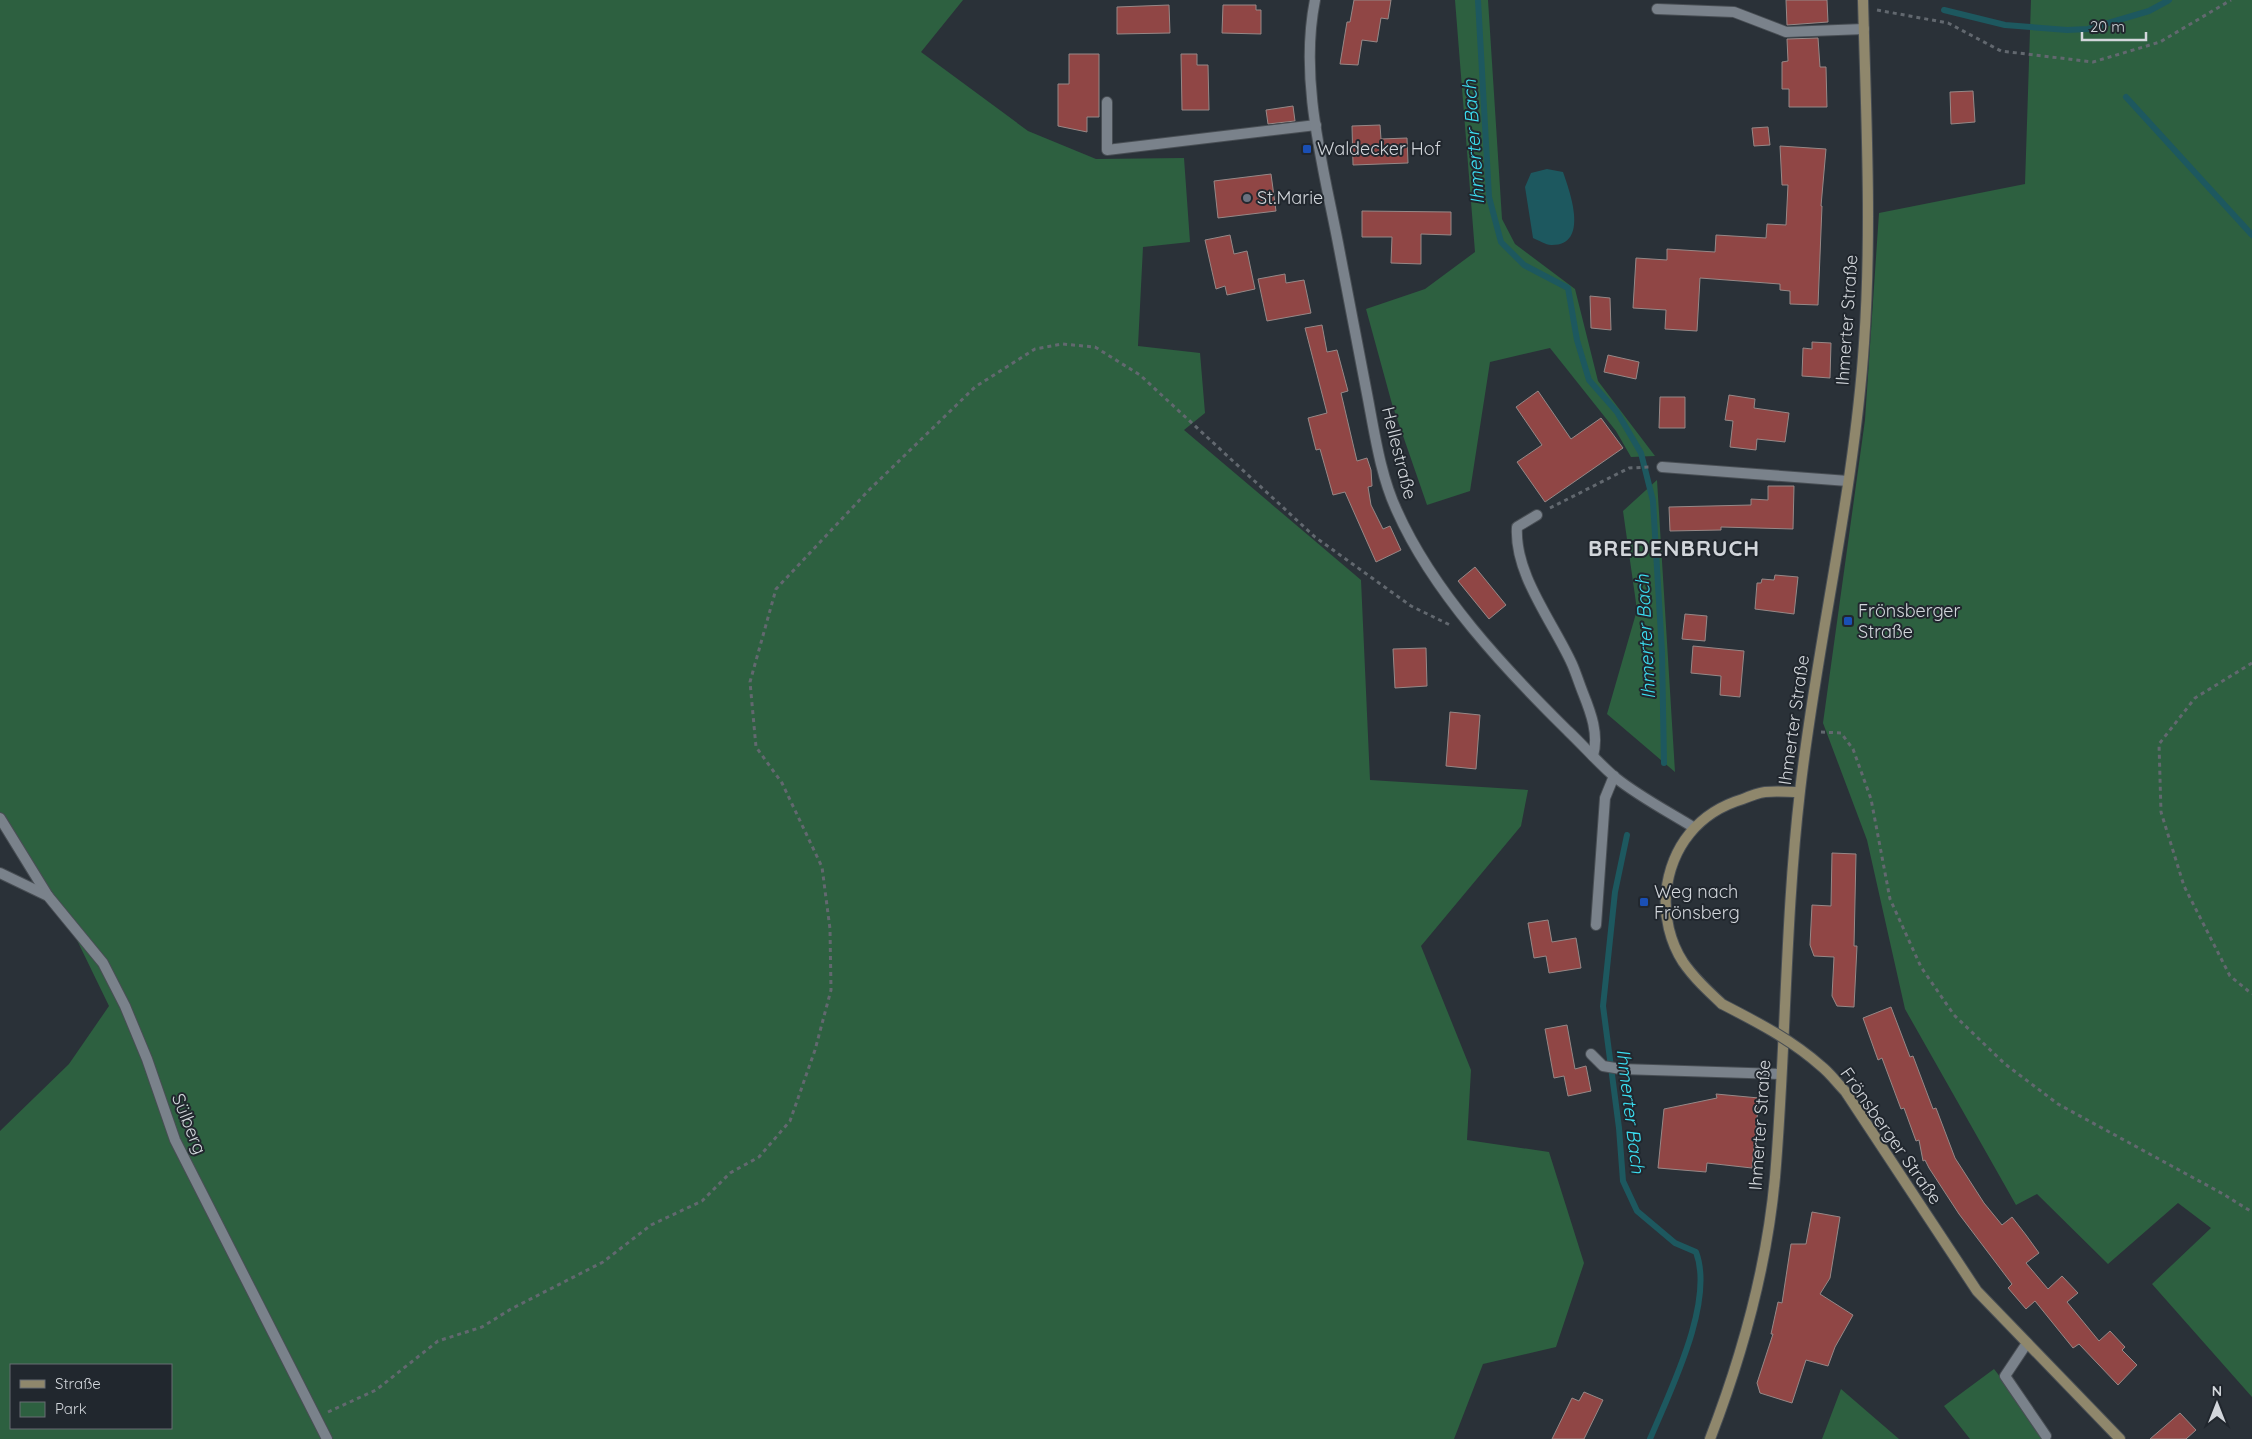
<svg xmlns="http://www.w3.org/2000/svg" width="2252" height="1439" viewBox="0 0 2252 1439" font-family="Quicksand,sans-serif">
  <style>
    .green { fill: #2d6040; fill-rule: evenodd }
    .water { fill: #1d585f }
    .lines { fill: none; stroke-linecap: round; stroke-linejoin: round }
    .stream { stroke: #1d585f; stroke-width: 6 }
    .building { fill: #904645; stroke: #968887 }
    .lane-casing { stroke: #484e54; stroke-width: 12 }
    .street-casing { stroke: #484e54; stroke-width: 12 }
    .secondary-casing { stroke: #484e54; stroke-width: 12 }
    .path { stroke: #62686f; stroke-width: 3; stroke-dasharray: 4 4; stroke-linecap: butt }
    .lane { stroke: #7a828b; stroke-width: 10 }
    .street { stroke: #7a828b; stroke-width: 10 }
    .secondary { stroke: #8f876c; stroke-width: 10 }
    .secondary-bridge-casing { stroke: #484e54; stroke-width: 12; stroke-linecap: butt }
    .secondary-bridge { stroke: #8f876c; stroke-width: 10 }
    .transit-dot { fill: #1a4fb4; stroke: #21272e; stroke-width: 2 }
    .worship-dot { fill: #6b7280; stroke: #21272e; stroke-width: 2 }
    .labels { text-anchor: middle; stroke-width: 4; stroke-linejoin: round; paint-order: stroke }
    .poi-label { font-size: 18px; fill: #d2d6db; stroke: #21272e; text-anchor: start }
    .street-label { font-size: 18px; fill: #d2d6db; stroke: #21272e }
    .water-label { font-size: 19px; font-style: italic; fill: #3bdff2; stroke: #21272e }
    .district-label { font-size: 22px; font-weight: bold; letter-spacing: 1px; fill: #d2d6db; stroke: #21272e }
  </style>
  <rect width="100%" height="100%" fill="#2a3138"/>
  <path class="green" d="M0,0h963l-42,52 107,79 68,28 88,-1 6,84 -47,5 -5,99 62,7 5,60 -21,17 177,150 9,200 158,10 -7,36 -100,120 50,124 -4,70 82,12 35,111 -28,84 -73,17 -29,75h-1454v-308l69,-67 40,-58 -34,-70 -75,-112zM11,1365h160v63h-160z
    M1455,0h33l14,219 13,25 60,45 23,92 57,75 -24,1 -15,-26 -66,-83 -60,14 -20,129 -43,14 -35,-101 -26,-95 59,-20 50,-37z
    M2031,0h221v1397l-100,-113 59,-56 -33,-25 -70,61 -71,-70 -21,11 -111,-196 -38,-169 -44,-117 42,-303 14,-207 146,-29z
    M1657,480l18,292 -68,-58 30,-104 -14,-99z
    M1994,1369l52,67 -4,3h-72l-26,-33z
    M1841,1389l58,50h-77z"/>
  <path class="water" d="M1547,169l16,3c7,20 27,74 -12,73 -5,0 -13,-5 -18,-7l-8,-51 6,-14z"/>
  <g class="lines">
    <path class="stream" d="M1478,0l11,197 12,45 23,23 44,23 9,52 12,40 28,32 24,41 12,48 9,151 2,111
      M1944,10l61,15 62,5 21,-1 61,-18 20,-11
      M2126,97l126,138
      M1627,835l-12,57 -12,114 16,122 4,53 14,30 38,32 21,9c19,50 -26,139 -46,187"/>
  </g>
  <path class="building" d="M1354,0h37l-3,19 -7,-1 -4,24 -15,-2 -4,25 -18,-1 7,-42h3z
    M1786,0h41l1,22 -41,3z
    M1169,5l1,28 -53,1v-27z
    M1223,5h33v5h5v24l-39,-1z
    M1818,38l2,29h6l1,40h-38v-18h-7v-27l6,-1 -1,-22z
    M1069,54h30v63h-12v15l-29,-6v-42h11z
    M1181,54h16v11h11l1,45h-27z
    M1973,91l2,31 -24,2 -1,-32z
    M1293,106l2,15 -27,3 -2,-14z
    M1380,125l1,14 26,-1 1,25 -55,2 -1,-39z
    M1768,127l2,18 -16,1 -2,-18z
    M1780,146l46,3 -5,57h1l-4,99 -28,-1v-13l-10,-1v-6l-80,-6 -3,53 -32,-2 1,-19 -33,-2 3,-50 31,2v-11l48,3 1,-17 50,3 1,-14 19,1 2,-40h-6z
    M1271,174l5,37 -58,7 -4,-37z
    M1362,211l89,1v23l-30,-1v30l-30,-1 1,-26h-30z
    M1230,235l4,19 13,-3 8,38 -28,6 -2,-9 -9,3 -11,-49z
    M1285,274l1,9 18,-3 7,33 -44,8 -9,-42z
    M1590,296l20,2 1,32 -20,-2z
    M1322,325l5,27 10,-2 11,41 -7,2 16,68 10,-3 4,12 1,16 -4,1 3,18 12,24 7,-3 11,24 -25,12 -31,-70 -12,3 -13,-46 -4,1 -8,-32 19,-5 -22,-85z
    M1812,342l19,1 -1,35 -28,-2 1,-28 9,1z
    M1608,355l31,7 -3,17 -32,-7z
    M1538,391l33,48 30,-21 22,30 -78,54 -28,-40 25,-17 -26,-38z
    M1729,395l26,4 -1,9 35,5 -4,29 -28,-3 -1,11 -26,-3 3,-26 -8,-1z
    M1660,397h25v31h-26z
    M1768,486h26l-1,43 -72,-2v3l-51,1 -1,-24 82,-2v-6l17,1z
    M1475,567l31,38 -17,14 -31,-38z
    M1775,575l23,2 -4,37 -39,-5 2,-26h4l1,-4 12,1z
    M1685,614l22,2 -2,25 -23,-2z
    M1693,646l51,5 -4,46 -20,-2 1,-19 -30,-3z
    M1426,648l1,38 -32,2 -2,-39z
    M1450,712l30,3 -4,54 -30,-3z
    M1832,853l24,1 -2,92h3l-3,61 -17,-1 -5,-10 2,-39 -20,-1 -4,-11 2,-40 19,1z
    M1548,920l4,22 24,-4 5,30 -32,5 -3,-17 -12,2 -6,-35z
    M1891,1007l19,50 3,-1 20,53 3,-1 19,50 29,45 18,22 10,-8 14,18 13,18 -13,10 22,26 14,-13 16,17 -11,9 32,39 11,-10 15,16 -3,3 15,15 -19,20 -39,-41 -6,4 -38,-47 -9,8 -18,-21 4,-4 -53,-70 -30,-46 -4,-8 -2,1 -4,-21 -3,1 -12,-33 -3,1 -19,-51 -4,2 -15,-42z
    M1567,1025l8,44 11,-3 5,25 -23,5 -4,-20 -10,2 -9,-49z
    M1716,1094l43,4 -7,70 -45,-5 -1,9 -48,-4 6,-59 53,-11z
    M1812,1212l28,5 -10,61 -10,16 33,21 -18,32 -7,19 -22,-6 -14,43 -32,-10 -3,-10 16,-49h-2l7,-32 4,1 9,-59h15z
    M1584,1392l19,8 -19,39h-32l20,-41 7,3z
    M2180,1413l16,17 -10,9h-36z"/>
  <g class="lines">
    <g class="lane-casing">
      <path id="lane" d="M1657,9l77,3 52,20 78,-3
        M1107,102v48l209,-25
        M1662,467l186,14
        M1537,515l-20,12c-3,47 36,95 55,137 4,9 7,19 11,29 8,20 16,41 10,63
        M0,818l48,78
        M1596,925l9,-127 9,-22
        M1591,1054l12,12 18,3 159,5
        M2027,1343l-22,33 41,60"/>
    </g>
    <g class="street-casing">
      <path id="street" d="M1315,0c-16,80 8,165 23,243 10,52 20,104 30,156 7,37 13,78 29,112 36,81 108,158 171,220 16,15 31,33 48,47 24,19 51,33 77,49
        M0,873l48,23 55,67 22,43 22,53 28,81 152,299"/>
    </g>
    <g class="secondary-casing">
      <path id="secondary" d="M1722,1004c-14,-13 -28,-26 -39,-42 -13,-20 -19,-46 -17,-69 5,-47 33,-81 77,-94 7,-3 15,-6 22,-7 11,-1 23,0 34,0
        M1845,1091l132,200 143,148
        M1710,1439c32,-83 57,-173 65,-262 11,-128 10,-258 25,-386 17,-150 54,-297 64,-448 8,-114 2,-228 -1,-343"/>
    </g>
    <path class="path" d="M1877,10l71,13 53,28 92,11 67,-20 71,-42
      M1550,508l79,-40 20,-1
      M2252,663l-57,35 -36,46 2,68 23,74 46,90 22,18
      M1821,732l20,1 12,16 18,50 19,100 31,68 33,48 51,49 53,40 165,90 29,18
      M328,1412l48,-22 62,-49 44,-14 29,-18 92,-47 48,-37 51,-24 28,-28 29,-16 31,-36 25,-71 16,-60 -1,-61 -8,-62 -40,-84 -26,-36 -6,-65 26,-93 92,-98 107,-104 60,-38 27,-5 33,3 45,28 175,162 96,69 39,19"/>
    <use href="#lane" class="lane"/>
    <use href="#street" class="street"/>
    <use href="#secondary" class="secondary"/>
    <g class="secondary-bridge-casing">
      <path id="secondary-bridge" d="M1722,1004c35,18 70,36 99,62 9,7 16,17 24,25"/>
    </g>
    <use href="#secondary-bridge" class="secondary-bridge"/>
  </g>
  <g class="transit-dot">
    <rect x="1302" y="144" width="10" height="10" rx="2.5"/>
    <rect x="1843" y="616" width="10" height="10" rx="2.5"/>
    <rect x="1639" y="897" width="10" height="10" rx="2.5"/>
  </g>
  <circle class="worship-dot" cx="1247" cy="198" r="5"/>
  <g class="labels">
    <g class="poi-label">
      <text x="1317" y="155">Waldecker Hof</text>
      <text x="1257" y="204">St.Marie</text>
      <text x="1858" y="617">Frönsberger<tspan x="1858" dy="21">Straße</tspan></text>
      <text x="1654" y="898">Weg nach<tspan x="1654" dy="21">Frönsberg</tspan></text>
    </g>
    <g class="street-label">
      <text transform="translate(1847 320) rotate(-86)" y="6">Ihmerter Straße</text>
      <text transform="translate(1399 453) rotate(76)" y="6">Hellestraße</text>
      <text transform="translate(1794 720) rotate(-82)" y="6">Ihmerter Straße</text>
      <text transform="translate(189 1124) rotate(68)" y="6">Sülberg</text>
      <text transform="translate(1760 1125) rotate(-86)" y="6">Ihmerter Straße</text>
      <text transform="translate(1891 1136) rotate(55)" y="6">Frönsberger Straße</text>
    </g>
    <g class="water-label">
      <text transform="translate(1473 142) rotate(-94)" y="7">Ihmerter Bach</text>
      <text transform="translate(1645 637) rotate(-93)" y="7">Ihmerter Bach</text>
      <text transform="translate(1631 1111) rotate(83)" y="7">Ihmerter Bach</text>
    </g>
    <g class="district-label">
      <text x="1674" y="556">BREDENBRUCH</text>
    </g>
  </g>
  <rect x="10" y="1364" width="162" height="65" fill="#21272e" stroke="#686d73"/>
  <rect x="20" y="1380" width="25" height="8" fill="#8f876c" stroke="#686d73"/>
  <text x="55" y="1389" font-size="15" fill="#d2d6db">Straße</text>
  <rect x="20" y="1402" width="25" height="15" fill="#2d6040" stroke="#686d73"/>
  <text x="55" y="1414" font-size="15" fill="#d2d6db">Park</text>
  <g transform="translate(2217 1404)" stroke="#21272e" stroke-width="4" paint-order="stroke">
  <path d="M0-4L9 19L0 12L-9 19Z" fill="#d2d6db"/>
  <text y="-8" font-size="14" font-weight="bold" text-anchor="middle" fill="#d2d6db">N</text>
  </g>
  <path d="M2082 32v8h64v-8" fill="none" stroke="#d2d6db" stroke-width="2.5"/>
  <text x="2090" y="32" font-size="15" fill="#d2d6db" stroke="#21272e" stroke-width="4" paint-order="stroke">20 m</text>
</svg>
